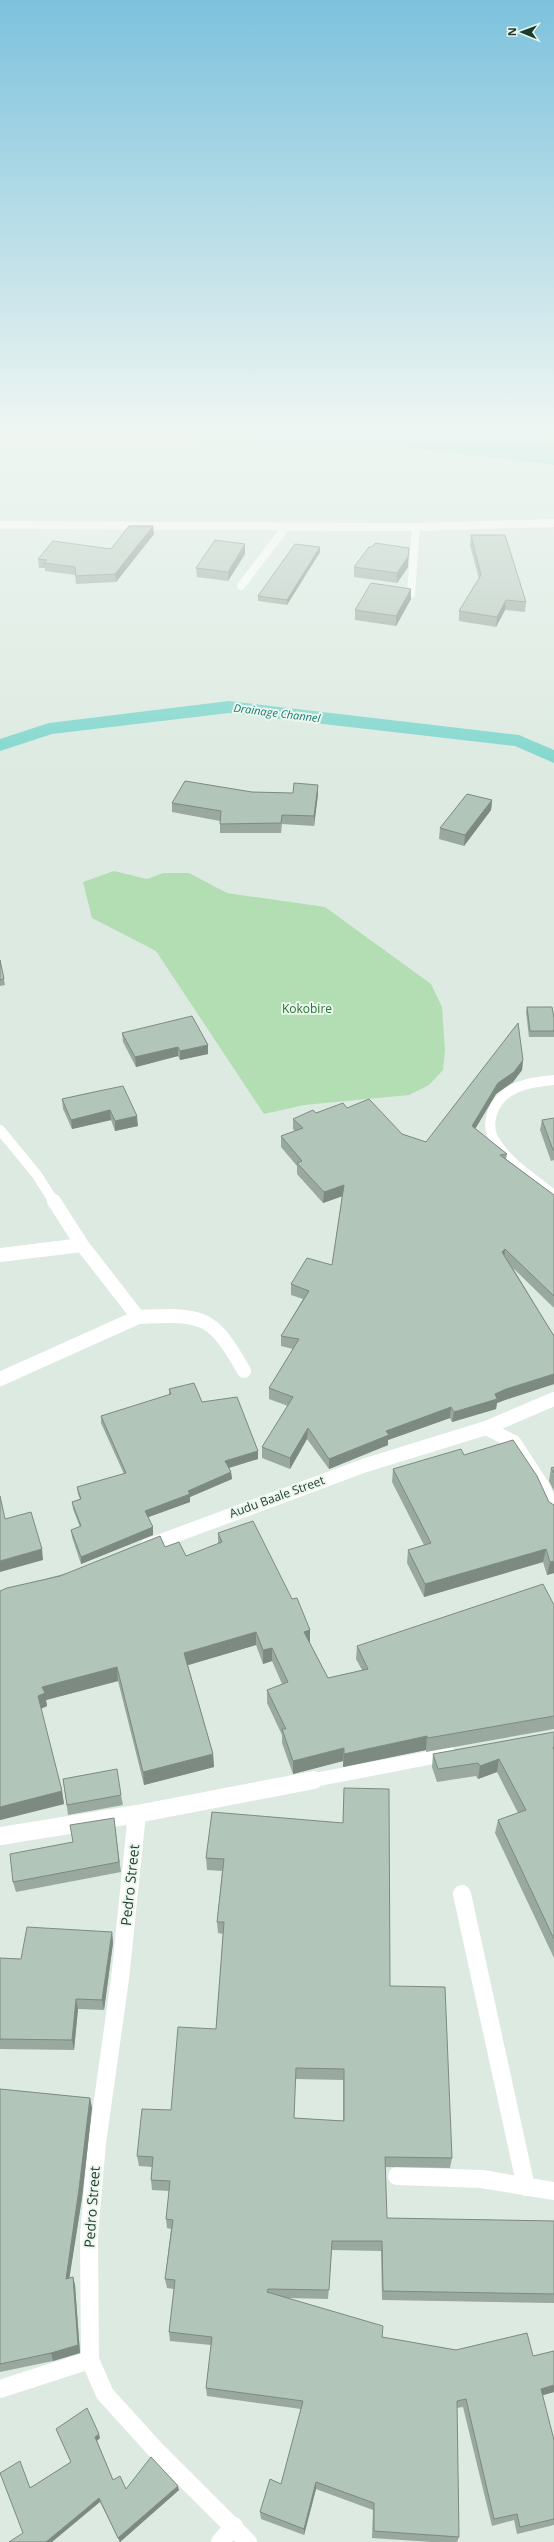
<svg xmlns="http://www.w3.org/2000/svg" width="554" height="2542" viewBox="0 0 554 2542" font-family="'Open Sans',sans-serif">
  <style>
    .green { fill: #b3deb3 }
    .water { fill: #7ed6cd }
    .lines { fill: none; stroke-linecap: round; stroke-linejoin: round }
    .canal { fill: #7ed6cd; fill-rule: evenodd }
    .service-far2 { stroke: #fff; stroke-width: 10 }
    .service-far1 { stroke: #fff; stroke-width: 14 }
    .service { stroke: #fff; stroke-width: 18 }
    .minor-far3 { stroke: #fff; stroke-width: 8 }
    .minor-far2 { stroke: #fff; stroke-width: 10 }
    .minor-far1 { stroke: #fff; stroke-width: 14 }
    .minor { stroke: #fff; stroke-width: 18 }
    .wall { fill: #99a99f; fill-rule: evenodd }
    .shaded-wall { fill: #7d8a82 }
    .building { fill: #b2c5b9; stroke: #7d8a82; fill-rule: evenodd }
    .labels { text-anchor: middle; stroke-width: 4; stroke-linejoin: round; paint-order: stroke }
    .far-water-label { font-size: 11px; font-style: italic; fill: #137b72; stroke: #edf7ef }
    .park-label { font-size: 12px; fill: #24752f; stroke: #edf7ef }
    .street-label { font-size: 12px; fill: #1d3b2b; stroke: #edf7ef }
    .near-street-label { font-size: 14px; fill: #1d3b2b; stroke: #edf7ef }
  </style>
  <rect width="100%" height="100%" fill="#dceae1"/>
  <path class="green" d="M114,871l33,8 16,-6h26l38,20 98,14 106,77 11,23 3,44 -2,19 -14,15 -20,10 -105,10 -40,9 -108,-163 -64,-33 -9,-36z"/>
  <path class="water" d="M58,427h496v38l-154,-18h-138z"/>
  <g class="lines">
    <path class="canal" d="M229,701l290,34 35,15v13l-39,-17 -286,-33 -177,21 -52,17v-12l49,-16z"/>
    <path class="service-far2" d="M0,1130l37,45 17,27"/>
    <path class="service-far1" d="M54,1201l28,44 56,72c65,-3 74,-3 106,54
      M0,1255l82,-10
      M0,1379l138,-62"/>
    <path class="service" d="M462,1894l64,293
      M397,2176l85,3 72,12"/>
    <path class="minor-far3" d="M0,525l416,2 138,-4
      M241,586l45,-59
      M411,594l5,-67"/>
    <path class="minor-far2" d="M554,1080c-25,2 -54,7 -62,34 -3,9 -2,19 3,27 13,22 39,38 59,54"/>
    <path class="minor-far1" d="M486,1428l28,14 28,43 12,26
      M147,1546l219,-81 120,-37 68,-29
      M309,1781l140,-27"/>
    <path class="minor" d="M137,1814l-17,165 -23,164 -8,92 1,125 15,34 49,54 94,94
      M0,1836l137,-22 177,-34
      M0,2389l90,-29
      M220,2542l14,-16"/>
  </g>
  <path class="wall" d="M154,534l-38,48 -40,2 -1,-9 -30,-4v-3h-6l-1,-9 73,-10z
    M471,535l55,67 -1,10 -20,-2 -9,17 -37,-6v-10l20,-32 -9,-34z
    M245,544v10l-17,27 -31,-4 -1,-9z
    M320,547v5l-33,53 -29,-4v-5z
    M354,567h54l-11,16 -43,-6z
    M411,589v10l-15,27 -41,-6v-10z
    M252,792l66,2 -4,32 -32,-2 -1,9h-61v-12l-48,-9v-9z
    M492,800l-1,10 -27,36 -25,-7 1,-11z
    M0,960l5,25 -5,1z
    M527,1007l27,11v19h-25l-3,-25z
    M122,1033l86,21 -28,6 -2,-4 -42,11 -13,-25z
    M523,1060l-1,10 -9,12 -17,12 -21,35 32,25 -1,5 48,36v113l-41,-40 41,68v48l-49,16 -8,3 -1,6 -44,13 -2,-4 -62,22v5l-59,24 -22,-30 -17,30 -28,-11v-11l26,-41 -19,-7v-11l24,-39 -12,-3v-10l22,-37 -12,-4v-11l41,-19 10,-69 -19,7 -26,-29v-8l-16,-19v-11l14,-5 -2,-2v-10l23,-6 31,-5 55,26 24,8z
    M94,1092l44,34 -23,5 -4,-11 -39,9 -9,-20 -1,-10z
    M554,1118v42l-3,1 -11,-31 2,-10z
    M169,1389l33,13 56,49v8l-29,9 2,4 1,7 -42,18v5l-42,15 5,10v8l-72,29 -9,-27 -1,-7 9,-3 -7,-18 -1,-7 8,-3 -2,-5 -1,-7 47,-13 -23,-51v-7l68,-21z
    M513,1440l41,133 -7,2 -4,-13 -119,35 -17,-34 1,-13 16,-5 -32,-63 1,-13 71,-14z
    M554,1467v24l-5,-10 2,-13z
    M218,1533l74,66 18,31v13l18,35 34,-8 -6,-11 1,-13 197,-41v124l-128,23v-2l-83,17v-6l-50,13 -11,-31v-8l-15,-32v-13l15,-6 -10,-23 -9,3 -7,-19 -68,20 25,89 1,13 -70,18 -26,-104 -72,19 1,6 -6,3 21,82 2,13 -64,16v-229l165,-44 21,9 32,-12z
    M554,1732v226l-59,-125 3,-13 20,-7 -21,-41 -19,7 -2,-3 -39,6 -5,-15 1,-13z
    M63,1779l58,16 2,10 -55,10z
    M344,1788l46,198 62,172 -2,10 -65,-1 2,51 167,3v82l-172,-3 -1,-49 -49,-1 -4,49 -40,-1 94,39 74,13 77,6 21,-5v41l-12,3 12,45v85l-37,9 -3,-14 -22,6 -29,-119 -6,1 2,129 -2,5h-25l-60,-4 1,-28 -57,-21 -12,46 -43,-16 -1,-7 21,-28 20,-75 -94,-13 -1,-8 5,-43 -41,-4 -1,-9 5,-43 -7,-1 -2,-9 6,-50 -4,-1 -1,-9 3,-28 -17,-1 -1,-10 1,-13 -13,-1 -2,-10 34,-46 45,-81 7,-95 -5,-1 -1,-11 5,-51 -15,-1 -1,-12 137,-35zM295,2079l48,1v41l-49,-3z
    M114,1818l7,54 -105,20 -3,-10 60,-40z
    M112,1932l1,11 -9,67 -26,-1 -4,41 -74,-1v-91l21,1z
    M0,2089l90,9 2,10 -10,90 -13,80 4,-1 2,8 5,68 -27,8 -53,11z
    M56,2429l44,9 -3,3 16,39 13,9 53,1 -59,52 -20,-40 -77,31 7,-45 41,-26z"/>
  <path class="shaded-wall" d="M153,526l1,8 -38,48 -1,-8z
    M245,544v10l-17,27v-9z
    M320,547v5l-33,53v-5z
    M409,548l-1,19 -11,16v-10z
    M411,589v10l-15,27v-10z
    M506,600l-1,10 -9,17 1,-10z
    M318,785v9l-4,32v-10z
    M492,800l-1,10 -27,36 1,-11z
    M208,1045v9l-28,6v-9z
    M178,1047v9l-42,11 -1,-10z
    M523,1060l-1,10 -9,12 -17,12 -25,42 1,-10 26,-43z
    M110,1110l1,10 -39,9 -1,-9z
    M137,1116l1,10 -23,5v-10z
    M344,1185l-1,11 -20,7 1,-11z
    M505,1249l-1,11 -2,-8z
    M554,1374v10l-49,16 -8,3 -1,6 -44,13 2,-10 52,-23z
    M451,1407l-1,11 -62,22v5l-59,24v-10l57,-28z
    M308,1428l-1,11 -17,30v-11z
    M258,1451v8l-33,10v-8z
    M231,1472l1,7 -42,18v5l-44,16 -1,-7 43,-20z
    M153,1527v8l-72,29v-7z
    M42,1549l1,11 -43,12v-11z
    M546,1549l-3,13 -119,35 1,-13z
    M554,1561v12l-7,2 3,-13z
    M310,1630v14l-6,-12z
    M256,1632v13l-71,21 -1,-13z
    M272,1648v13l-9,3v-14z
    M117,1667l1,14 -72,19 1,6 -7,3 -2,-13 4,-9z
    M427,1736l-1,14 -83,17 1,-13z
    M344,1748l-1,13 -50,13v-13z
    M213,1754l1,13 -70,18 -1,-13z
    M499,1759l-2,13 -19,7 2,-13z
    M62,1791l2,13 -64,16v-13z
    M112,1932l1,11 -9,67 -2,-10z
    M76,1999l2,10 -4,41 -2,-10z
    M90,2098l2,10 -10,90 -14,89 -2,-8z
    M73,2277l2,8 5,68 -27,8 -2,-8z
    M554,2385v7l-17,5 4,-8z
    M99,2434l1,4 -4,3 -1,-4z
    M316,2482v7l-12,46v-6z
    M178,2486l1,4 -59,52 -2,-4z
    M99,2498l1,4 -48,40h-6z"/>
  <path class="building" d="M129,526h24l-38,48 -39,2 -1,-9 -31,-4 3,-3 -9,-1 15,-18 58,8z
    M471,535h34l21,67 -20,-2 -9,17 -38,-6 22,-36z
    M215,540l30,4 -17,28 -32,-4z
    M375,543l34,5 -1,9 -11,16 -43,-6 15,-20h3z
    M295,544l25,3 -33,53 -29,-4z
    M371,583l40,6 -15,27 -41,-6z
    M185,781l67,11 41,1 1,-10 24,2 -4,31 -32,-1 -1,8 -61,1 1,-13 -49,-8z
    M467,794l25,6 -27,35 -25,-7z
    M0,960l4,19 -4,1z
    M527,1007h25l2,11v13h-24z
    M192,1016l16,29 -28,6 -2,-4 -43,10 -13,-24z
    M518,1023l5,37 -9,12 -16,11 -26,43 35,28 -7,1 54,40v101l-49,-47 -3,3 52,84v38l-48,15 -11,5 2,5 -43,13 -3,-5 -65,24 3,4 -60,24 -21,-31 -18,30 -28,-11 31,-50 -24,-9 30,-49 -18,-3 28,-45 -18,-7 16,-26 25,7 12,-80 -20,7 -27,-29 5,-2 -21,-25 22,-8 -10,-9 20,-9 3,3 27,-10 4,5 22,-9 33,35 24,8z
    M123,1086l14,30 -22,5 -5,-11 -39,10 -9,-21 32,-7z
    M554,1118v32h-1l-11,-30z
    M194,1383l8,19 35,-5 21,54 -33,10 6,11 -43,19 2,3 -45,17 8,16 -72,30 -10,-27 10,-4 -9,-24 9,-3 -4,-12 49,-14 -25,-57 70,-22 -2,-5z
    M513,1440l24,36 12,26 5,3v56l-4,1 -4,-13 -121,35 -17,-34 23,-7 -38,-74 68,-20 3,6z
    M554,1467v6l-3,-5z
    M0,1496l5,23 26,-7 11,37 -42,12z
    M253,1521l39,78 5,-1 13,32 -6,2 24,46 40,-9 -11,-23 186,-62 11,21v111l-126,22 -1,-2 -83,18v-6l-51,13 -11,-32h4l-19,-39 21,-8 -16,-34 -9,2 -7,-18 -72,21 29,101 -70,18 -26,-105 -75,20 3,6 -7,3 24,95 -62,16v-216l7,-3 53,-12 100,-40 5,11 14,-5 7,14 36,-14 -4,-9z
    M554,1732v15h-1l1,3v189l-56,-119 28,-10 -27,-51 -19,7 -2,-3 -40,6 -5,-15z
    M117,1769l4,26 -54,10 -4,-26z
    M344,1788l45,1 1,197 55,1 7,171 -67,-1 2,61 167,3v73l-171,-3 -1,-50h-50l-3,49 -61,-1 -1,3 116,34 -1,11 74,13 71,-17 6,23 21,-5v34l-13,4 13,51v79l-34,8 -3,-13 -23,5 -28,-120 -9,2 2,136 -85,-6v-28l-58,-21 -12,47 -44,-17 10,-33 11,5 22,-83 -97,-13 6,-51 -43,-5 6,-52 -10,-1 8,-59 -7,-1 4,-38 -19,-1 2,-23 -16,-1 5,-47 29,1 7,-83 38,2 8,-107h-7l7,-63 -18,-1 6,-46 131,11zM296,2068l48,1v52l-50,-3z
    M114,1818l5,44 -106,20 -3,-28 63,-12 -3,-17z
    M27,1927l85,5 -10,68 -26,-1 -4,41 -72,-1v-81l21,1z
    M0,2089l90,9 -11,91 -13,90 7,-2 5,68 -27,8 -51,11z
    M87,2408l12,26 -4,3 18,43 7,-4 6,13 25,-32 27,29 -60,52 -19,-40 -53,44h-37l14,-9 -23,-60 20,-12 10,27 41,-26 -15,-33z"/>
  <linearGradient id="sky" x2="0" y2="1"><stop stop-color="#7dc2dd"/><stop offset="0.55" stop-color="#eff6f2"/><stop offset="1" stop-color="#eff6f2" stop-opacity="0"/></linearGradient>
  <rect width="554" height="783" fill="url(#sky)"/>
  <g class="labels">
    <g class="far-water-label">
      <text transform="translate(277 713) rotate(7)" y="4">Drainage Channel</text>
    </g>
    <g class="park-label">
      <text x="307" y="1013">Kokobire</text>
    </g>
    <g class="street-label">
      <text transform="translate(277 1497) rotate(-20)" y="4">Audu Baale Street</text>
    </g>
    <g class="near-street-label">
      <text transform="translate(130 1885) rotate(-84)" y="5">Pedro Street</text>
      <text transform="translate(92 2207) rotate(-86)" y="5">Pedro Street</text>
    </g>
  </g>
  <g transform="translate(522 32) rotate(271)" stroke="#edf7ef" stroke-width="3" paint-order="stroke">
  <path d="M0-3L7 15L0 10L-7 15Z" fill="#1d3b2b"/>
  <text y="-6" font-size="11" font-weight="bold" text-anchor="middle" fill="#1d3b2b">N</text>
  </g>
</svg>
